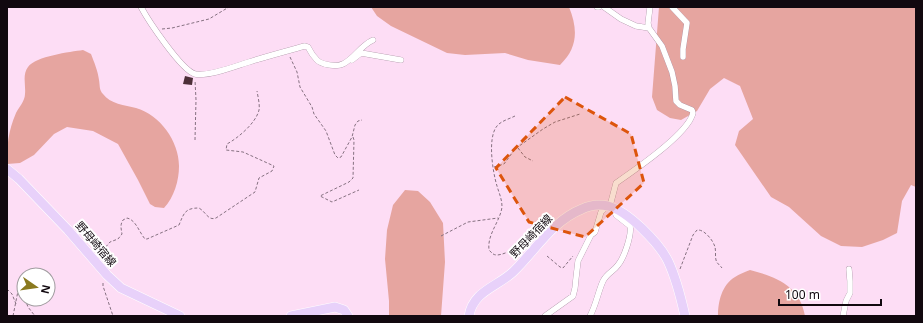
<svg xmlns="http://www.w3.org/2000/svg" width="923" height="323" viewBox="0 0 923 323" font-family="'Noto Sans','Noto Sans JP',sans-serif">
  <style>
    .forest { fill: #e6a5a0 }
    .building { fill: #4d2f38 }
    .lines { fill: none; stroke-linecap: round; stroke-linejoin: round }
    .street-casing { stroke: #a08499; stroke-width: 6 }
    .primary-casing { stroke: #fff; stroke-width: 10 }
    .path { stroke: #867181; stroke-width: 1; stroke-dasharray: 3 2; stroke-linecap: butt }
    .street { stroke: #fff; stroke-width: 5.5 }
    .primary { stroke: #e8d1fa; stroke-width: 9 }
    .marked { fill: #dd550c; fill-opacity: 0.2; stroke: #dd550c; stroke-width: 3; stroke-dasharray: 8 5; stroke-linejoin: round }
    .labels { text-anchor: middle; stroke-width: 4; stroke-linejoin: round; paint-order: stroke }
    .street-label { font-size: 11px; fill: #11080f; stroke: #fff }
  </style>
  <rect width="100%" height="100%" fill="#fdddf5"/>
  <path class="forest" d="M371,7h198c9,22 9,41 -9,58l-32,-5 -23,-7 -40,2 -18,-2 -56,-27 -14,-10z
    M659,7h257v180l-5,-2 -9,16 -5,32 -14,7 -21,7 -21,-1 -20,-10 -32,-29 -18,-10 -36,-52 4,-14 14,-12 -13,-33 -16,-8 -14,11 -13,22 -16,9 -11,-2 -13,-8 -5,-13z
    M83,50l8,4c3,8 7,17 8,26 1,5 0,10 4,14 7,10 22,11 33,14 24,7 43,33 43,58 0,15 -5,31 -15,42l-9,-1 -5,-3 -12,-24 -20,-36 -25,-13 -26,-4 -13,7 -20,21 -14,8 -13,1c0,-19 1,-32 9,-51 3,-6 9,-12 9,-19 1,-9 -3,-19 3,-27 8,-11 42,-15 55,-17z
    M405,190l13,1 12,11 13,21 2,39 -4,54h-52v-15l-4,-42 2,-29 6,-25z
    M750,270c27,7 50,16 55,46h-87c0,-15 4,-31 17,-39 4,-3 10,-5 15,-7z"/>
  <path class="building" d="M185,76l8,2 -1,7 -9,-1z"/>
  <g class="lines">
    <g class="street-casing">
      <path id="street" d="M141,7c7,13 40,63 54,67 13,3 41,-8 54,-12 19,-6 38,-11 56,-16l3,1c2,4 5,9 9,13 5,5 20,7 26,4 12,-6 17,-18 30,-24
        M597,7h2
        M604,7l17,12 15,7 13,2
        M672,7l15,16 -4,26v8
        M352,60l9,-7 40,7
        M610,206l6,-23c19,-13 72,-49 77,-70l-1,-3 -12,-5 -4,-4 -1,-15 -3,-14 -10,-26 -13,-18 -1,-5 2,-16
        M545,316l28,-20 2,-8 1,-10 2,-17 13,-26 4,-3 6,-20 6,-6
        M590,316c6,-11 8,-24 13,-35 4,-8 11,-10 15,-16 6,-7 14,-30 12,-39l-14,-11 -2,-7
        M843,316l3,-15 4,-8v-12l-1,-12"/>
    </g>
    <g class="primary-casing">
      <path id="primary" d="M7,169l12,10 49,51 39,45 14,13 59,28
        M291,316l44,-9 9,3 4,6
        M469,316c4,-25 28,-29 44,-44 22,-21 39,-51 69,-63 8,-4 17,-5 26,-3 20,5 51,37 60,55 8,17 13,37 17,55"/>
    </g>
    <path class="path" d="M162,29l10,-1 37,-9 20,-12
      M290,57l7,15 3,15 12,20 2,7 12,17 9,24 3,3 3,-1 11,-20 3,-12 3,-4 4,-1
      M515,116c-6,3 -14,5 -18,10 -10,12 -4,47 0,60 2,7 5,13 5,21 -2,15 -15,27 -13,43 3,3 4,5 8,5 8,0 28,-11 34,-17 6,-6 10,-12 17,-17
      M353,137l1,3 -1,38 -4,4 -29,14 12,6 27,-12
      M195,140l1,-40 -1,-20
      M518,148l7,9 8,4
      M494,167l10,-3 11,-15 28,-20 12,-7 25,-8
      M441,236l27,-14 30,-4
      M92,246l12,3 6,-7 8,-3 4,-5c-1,-6 -2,-9 1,-14l4,-2c9,2 12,14 18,21h2l32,-14c5,-12 6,-17 20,-17 7,4 9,13 17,10l39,-26 4,-14 13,-7 2,-5 -31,-14 -17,-2 1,-6c11,-6 29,-21 32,-34 1,-5 -1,-13 -2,-19
      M547,256l13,11 3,1 10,-12
      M680,269l13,-34 4,-5c7,-1 16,10 18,17 1,4 0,9 1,13 1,4 4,5 6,8
      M20,279l4,18
      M103,283v3l10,30
      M7,289l5,5 4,10
      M25,299l3,8 7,9
      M13,316l5,-25 3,-5"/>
    <use href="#street" class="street"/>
    <use href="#primary" class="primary"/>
  </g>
  <path class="marked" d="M565,97l66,37 13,49 -59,54 -56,-15 -33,-54z"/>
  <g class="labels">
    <g class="street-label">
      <text transform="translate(531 236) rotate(-46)" y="4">野母崎宿線</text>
      <text transform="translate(96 244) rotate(49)" y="4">野母崎宿線</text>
    </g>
  </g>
  <rect width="923" height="323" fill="none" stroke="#11080f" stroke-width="16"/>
  <g transform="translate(36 287) rotate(103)"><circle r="19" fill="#ffffff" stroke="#a09c9f"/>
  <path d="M0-3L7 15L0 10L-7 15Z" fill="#8a791e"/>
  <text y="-6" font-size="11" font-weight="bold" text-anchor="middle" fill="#11080f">N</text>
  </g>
  <path d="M779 299v6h102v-6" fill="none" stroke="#11080f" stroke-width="2"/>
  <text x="785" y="299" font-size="12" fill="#11080f" stroke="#ffffff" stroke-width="3" paint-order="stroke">100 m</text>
</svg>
